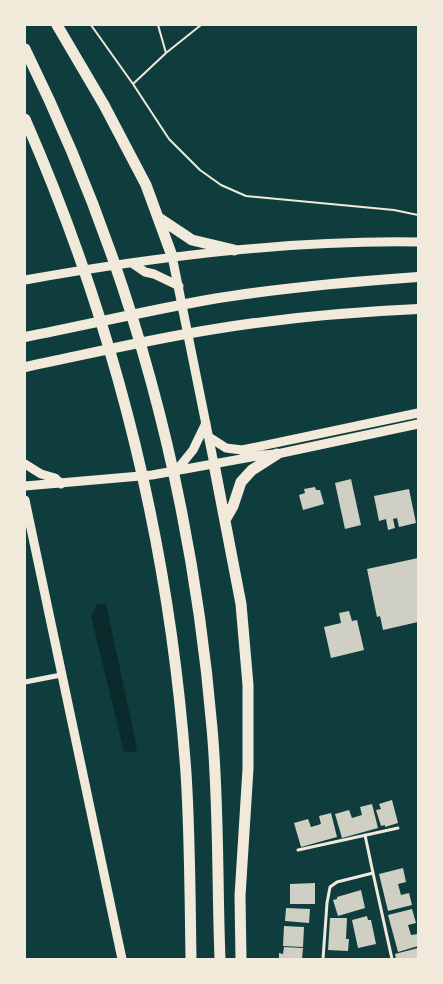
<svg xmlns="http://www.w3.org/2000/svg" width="443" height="984" viewBox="0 0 443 984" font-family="'Source Serif 4',serif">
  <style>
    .water { fill: #0a2a2b }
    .building { fill: #cfcfc3 }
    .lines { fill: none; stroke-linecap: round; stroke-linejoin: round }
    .path { stroke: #f1e9da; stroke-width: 2 }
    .service { stroke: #f1e9da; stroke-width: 3 }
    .minor { stroke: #f1e9da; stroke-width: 5 }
    .secondary { stroke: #f1e9da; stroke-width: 9 }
    .trunk { stroke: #f1e9da; stroke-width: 10 }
    .motorway { stroke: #f1e9da; stroke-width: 11 }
  </style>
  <rect width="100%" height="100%" fill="#0f3d3e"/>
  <path class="water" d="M97,604h9l31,144 -2,4h-11l-33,-136z"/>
  <path class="building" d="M351,479l10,46 -16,4 -10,-46z
    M315,487l1,3h4l4,14 -21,6 -4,-15 6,-2 -1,-4z
    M409,489l7,34 -17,4 -2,-9 -4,1 2,9 -7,2 -2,-11 -7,2 -5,-25z
    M418,558v64l-35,8 -3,-14 -3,1 -10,-48z
    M349,611l3,10 5,-1 7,30 -33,8 -7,-31 17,-4 -2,-10z
    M392,800l6,23 -13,4v-2l-4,1 -5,-16 5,-1 -2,-5z
    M372,804l6,24 -36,10 -7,-24 14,-4 3,8 10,-3 -2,-8z
    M331,813l6,24 -36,10 -7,-24 14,-4 3,8 10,-3 -2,-8z
    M403,868l3,14 -8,2 3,11 8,-2 3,12 -24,6 -9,-37z
    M315,883v21h-25v-20z
    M361,890l4,18 -27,8 -5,-16 4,-1v-2z
    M286,908l24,1 -1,14 -24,-2z
    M412,909l4,14 -8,2 3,10 7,-1v12l-20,6 -10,-37z
    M367,916l1,4h3l5,24 -18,4 -6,-28z
    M330,918h17l-1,21h3l-1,12 -20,-1z
    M284,926l20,1 -1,20 -20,-1z
    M284,947l19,1 -1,11h-23v-6l4,1z
    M418,948v11h-22l-1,-5z"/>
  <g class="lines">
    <path class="path" d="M91,25l42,59 36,55 31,31 21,15 25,11 148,14 24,5
      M158,25l8,28
      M133,84l33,-31 35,-28"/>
    <path class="service" d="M365,835l8,38
      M298,850l100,-22
      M323,959l4,-56 3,-16 7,-5 36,-9 19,86"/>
    <path class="minor" d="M25,682l36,-7"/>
    <path class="secondary" d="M172,256l42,208
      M132,263l13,9 9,2 25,12
      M25,280c130,-23 261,-40 393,-38
      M209,437l17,11 16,2 176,-37
      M25,464l16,10 14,4 6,6
      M176,471l17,-21 13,-27
      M25,486l127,-11 111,-20 14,-1 141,-30
      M25,500l97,459"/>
    <path class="trunk" d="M25,337c61,-12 121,-26 182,-37 70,-12 140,-18 211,-23
      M25,367c63,-13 126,-28 190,-38 67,-11 135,-17 203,-20"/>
    <path class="motorway" d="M57,25l47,80 42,80 26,71
      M25,49c105,213 167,443 187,679 7,77 5,154 8,231
      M25,119c91,208 145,428 161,654 4,62 4,124 5,186
      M159,218l33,22 42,10
      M214,464l27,140 7,81v84l-8,127 1,63
      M225,520l8,-14 8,-24 11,-12 25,-16"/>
  </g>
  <rect width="443" height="984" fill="none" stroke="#f1e9da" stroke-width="52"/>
</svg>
